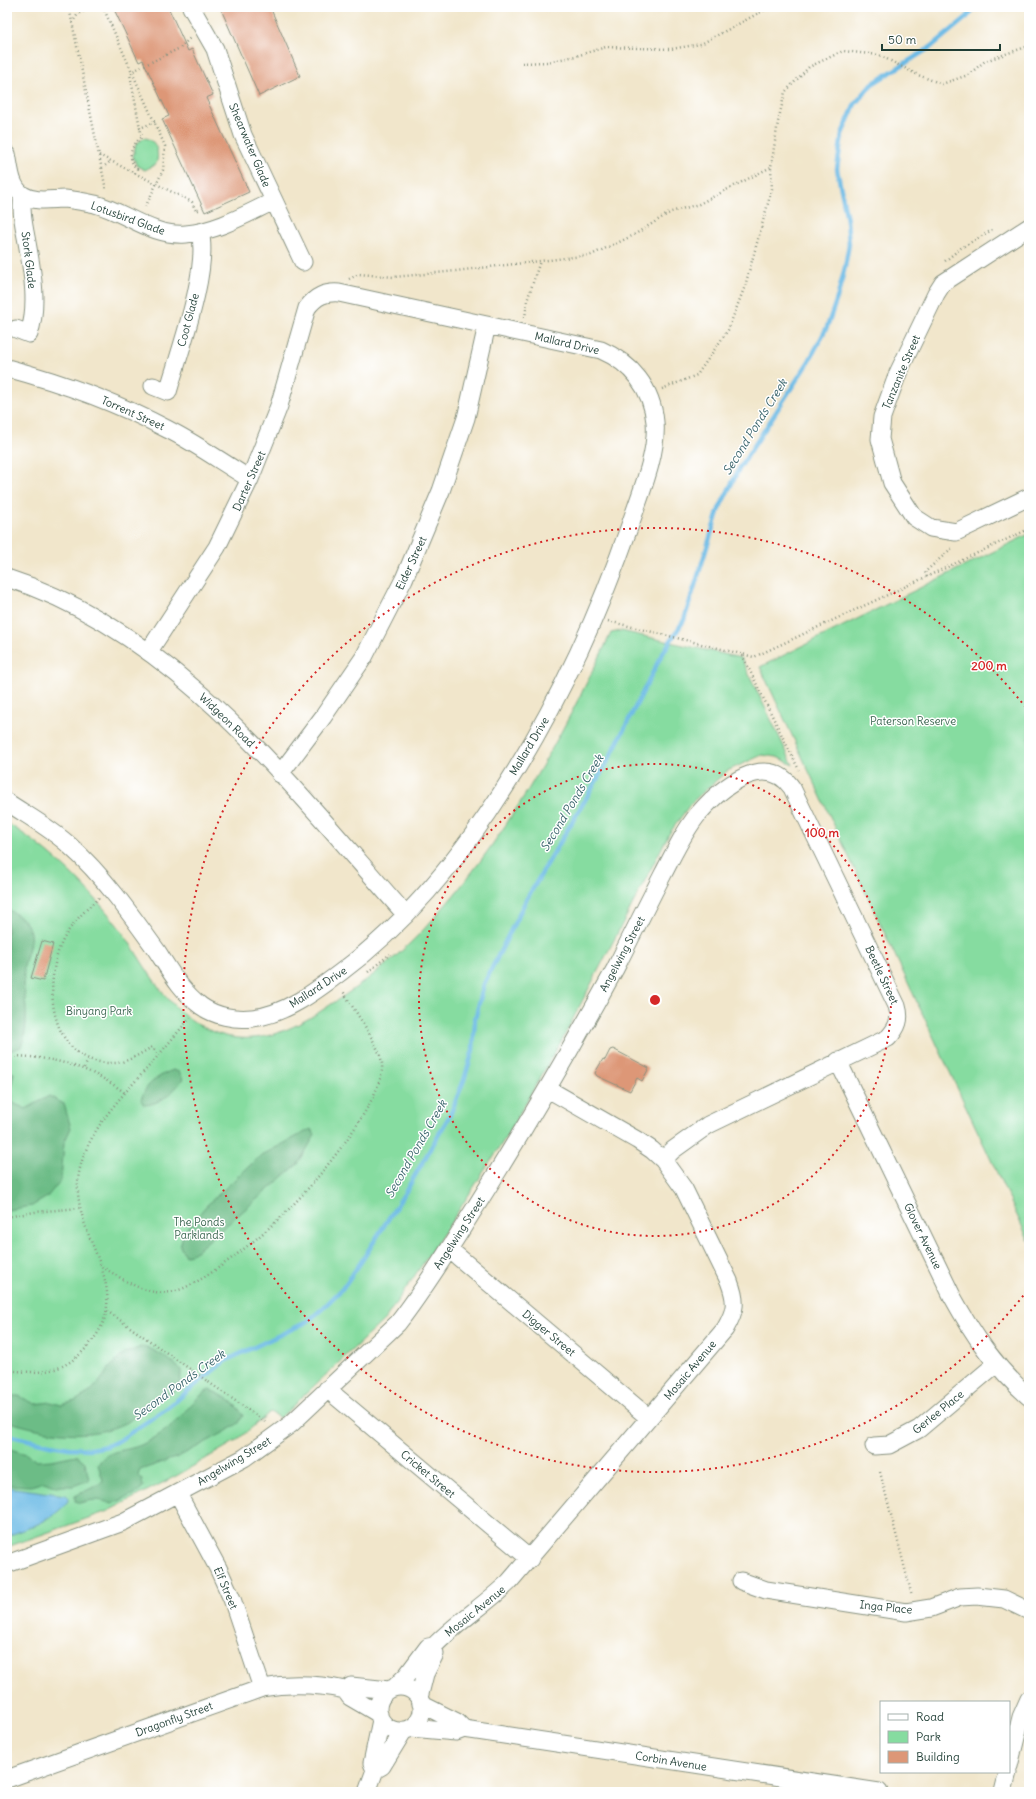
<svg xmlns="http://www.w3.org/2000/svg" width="1036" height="1799" viewBox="0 0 1036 1799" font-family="Delius,sans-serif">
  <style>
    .green { fill: #86dca0; stroke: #528c6a }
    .forest { fill: #6cbc86; stroke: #467c5d }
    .water { fill: #6bbae5; stroke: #457c8c }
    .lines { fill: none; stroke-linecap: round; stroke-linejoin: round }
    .stream { stroke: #6bbae5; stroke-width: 4.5 }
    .building { fill: #dd9777 }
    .street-casing { stroke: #889280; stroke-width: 19 }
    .path { stroke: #889280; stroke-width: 2.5; stroke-dasharray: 1 3; stroke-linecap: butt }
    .street { stroke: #fff; stroke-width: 17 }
    .ring { fill: none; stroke: #d62828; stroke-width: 2; stroke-dasharray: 2 4 }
    .labels { text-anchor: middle; stroke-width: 3; stroke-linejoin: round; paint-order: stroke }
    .street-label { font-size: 11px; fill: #1f3d34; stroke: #fff }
    .park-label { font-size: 11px; fill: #39654f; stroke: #fff }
    .water-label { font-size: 12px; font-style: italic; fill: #366269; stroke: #fff }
    .centre { fill: #d62828; stroke: #fff; stroke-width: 2 }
    .ring-label { font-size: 12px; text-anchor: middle; font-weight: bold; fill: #d62828; stroke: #fff; stroke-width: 3; stroke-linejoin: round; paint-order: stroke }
  </style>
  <rect width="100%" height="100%" fill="#fff"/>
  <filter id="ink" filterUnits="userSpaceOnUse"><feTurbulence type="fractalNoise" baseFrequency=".025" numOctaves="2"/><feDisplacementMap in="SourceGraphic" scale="8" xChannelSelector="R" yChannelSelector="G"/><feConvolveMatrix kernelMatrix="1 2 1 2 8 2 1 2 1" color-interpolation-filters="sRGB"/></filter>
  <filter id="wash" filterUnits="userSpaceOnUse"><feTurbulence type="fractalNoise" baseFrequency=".012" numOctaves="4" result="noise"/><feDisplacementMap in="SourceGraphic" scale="16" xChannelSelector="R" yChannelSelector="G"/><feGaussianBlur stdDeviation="0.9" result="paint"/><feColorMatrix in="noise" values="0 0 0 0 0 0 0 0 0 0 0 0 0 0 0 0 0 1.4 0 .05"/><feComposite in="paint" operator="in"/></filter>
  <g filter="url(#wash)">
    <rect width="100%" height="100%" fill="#f1e6cb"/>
    <path class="green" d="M144,138c12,0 16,16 12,26l-11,6 -8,-4 -4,-9 3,-13z
      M1029,534v707l-269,-574z
      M621,631l120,27 52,107 -16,-8 -15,-2 -35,16 -36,32 -22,31 -107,206 -56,97 -58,90 -63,92 -105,99 -10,-6 -34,29 -58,34 -70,36 -101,36v-724c44,27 83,66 114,107 22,31 40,70 72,91 49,33 93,14 137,-16 34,-22 67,-47 94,-76 80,-85 137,-191 187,-296z"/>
    <path class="forest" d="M7,909c9,5 19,10 22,20 5,13 -4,26 -5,39 -2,29 8,50 -3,79l-14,5z
      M7,1070l7,3 -3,15 2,15 13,6 23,-13 15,8 7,24 -7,15 -3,37 -14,17 -15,9 -25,4z
      M173,1070l6,2 4,7c-8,12 -24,26 -39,26l-3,-5c4,-16 17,-24 32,-30z
      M311,1129l4,6 -17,29 -104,89 -9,3 -5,-10 4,-14 22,-26 54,-50z
      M144,1346c14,6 26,13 37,24 0,25 -8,20 -26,30 -10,5 -17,15 -26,21 -39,21 -83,12 -122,0v-25h12l16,8 16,-2 10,3 14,-4 15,-9 11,-12 8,-12 16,-15z
      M209,1390c13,4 27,13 34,25l-4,8 -14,9 -47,25 -38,13 -2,5 4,5 1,7 -7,6 -24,11c-12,-5 -20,-5 -32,-1l-5,-2v-5l25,-12 3,-4 -5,-15c8,-17 30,-13 45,-21 11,-5 24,-14 33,-23 11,-11 20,-24 33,-31z
      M7,1448l19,6 11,7 15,-1 24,-5 9,7 4,18 -16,6h-19l-10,-4 -13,4 -24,-1z"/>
    <path class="water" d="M7,1487l58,8 3,2v4c-14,19 -38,27 -61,35z"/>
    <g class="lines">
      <path class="stream" d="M7,1435l43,10 19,3 22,1 16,-3 13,-6 47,-32 58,-47 82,-39 15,-13 20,-20 19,-27 45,-71 44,-76 14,-35 9,-30 2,-31 9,-35 42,-84 82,-139 53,-105 23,-36 35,-111 20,-40 70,-108 18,-34 11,-32 7,-28 4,-23 -2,-24 -10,-51 5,-35 13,-30 17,-20 59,-37 36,-30 8,-10"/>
    </g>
    <g id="blocks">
      <path class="building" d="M113,7h55l20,44 4,-2 21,46 -7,3 43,94 -44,20 -43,-93 7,-3 -26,-56 -4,2z
        M220,7h50l30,69 -41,20z
        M42,941l11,3 -10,37 -12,-3z
        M613,1049l36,19 -7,13 -5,-3 -7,13 -33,-15 -2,-3 8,-14 2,1 5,-10z"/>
    </g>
  </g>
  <g filter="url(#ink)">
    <use href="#blocks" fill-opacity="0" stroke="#889280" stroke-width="1"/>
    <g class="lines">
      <g class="street-casing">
        <path id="street" d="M191,7l24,42 28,86 60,127
          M7,154c3,13 3,33 16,41 12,8 28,4 42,4 10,1 20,3 30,5 31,8 57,33 91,30 32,-3 60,-20 88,-33
          M1029,227l-86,56 -7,11 -38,79 -16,44 -2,22 12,44 22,34 17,11 25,4 73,-35
          M16,329l13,5c9,-27 4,-59 -1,-86 -3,-18 -8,-35 -5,-53
          M7,368c56,15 111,35 162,62 28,14 54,33 81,49
          M153,386l15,6c11,-39 42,-123 32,-160
          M7,578c170,54 285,209 399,337
          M280,774l43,-57 41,-60 40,-78 37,-88 25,-73 21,-93
          M7,802c21,14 45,27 63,44 32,28 62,70 87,105 13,20 25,41 44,55 14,10 34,14 51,12 32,-3 64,-27 89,-46 136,-101 234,-289 289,-447 10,-30 28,-72 25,-103 -3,-34 -24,-59 -54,-72l-262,-57c-14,-1 -23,3 -32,15l-28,98 -29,73 -33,68 -68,104
          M838,1061l114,235c22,40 43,71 77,101
          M449,1249l200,169
          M327,1389l203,170
          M874,1446l15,-1 30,-16 77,-65
          M178,1494l40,74 14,31 30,89
          M7,1564l116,-42 121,-64 47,-34 107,-101c28,-36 51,-74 75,-112 50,-79 97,-160 142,-242 16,-32 32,-64 48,-95 11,-21 21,-43 36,-61 22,-25 67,-63 93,-25l105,218c4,13 1,21 -9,32l-180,87 -35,25 -10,10
          M741,1581l25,9 140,22 25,-4 29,-11 17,-1 27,3 25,12
          M395,1687l12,-12 21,-28 6,-1c23,-24 51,-41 75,-64l216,-253c11,-19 12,-27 4,-48l-45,-92 -21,-29 -11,-10 -15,-10 -89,-51
          M378 1709a22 22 0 1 1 44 0a22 22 0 1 1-44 0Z
          M345,1690l6,-4 38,4
          M419,1698l6,-24 10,-20 -1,-7
          M421,1704l36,18 7,7
          M411,1728l45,4 8,-3 415,63
          M1009,1766l12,-49 8,-18
          M375,1770l7,-4 22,-36
          M7,1779l255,-91c28,-5 55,-4 83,2l5,7 29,17
          M367,1792l8,-22 -3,-7 9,-43
          M1003,1792l5,-20"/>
      </g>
      <path class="path" d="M69,7l37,183
        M103,7l62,139 -2,24 -18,38
        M72,23l6,-9 13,-7
        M522,63l25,-1 29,-6 30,-9 65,2 30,-5 69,-37
        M155,122l-15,6 -10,-54 3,-3 47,-23 11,-11
        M99,155l93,47 4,9 5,-2
        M102,168l9,-7
        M135,173l2,-4c-11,-11 -6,-24 5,-32l-2,-9
        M945,261l16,-13 31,-18
        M349,279l10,-5 35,3 53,-5 144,-17 41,-19 39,-24 28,-8 72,-37
        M525,318l2,-17 13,-40
        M662,389l35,-14 31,-45 17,-44 27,-97 -1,-22 7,-45 7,-30 24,-25 34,-16 36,4 39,20 24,9 26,-9 17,-14 44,-15
        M927,577l-2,-5 27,-24
        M608,621l146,36 275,-128
        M742,655l57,115
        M99,898c-15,13 -28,26 -37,44 -17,37 -15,105 33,119 8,2 18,3 27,1 10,-3 20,-9 30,-15l7,8
        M368,972l22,-18
        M7,1056c44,0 83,10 118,37
        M84,1068l5,-9
        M7,1217l28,-5 44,-4
        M102,1267c22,12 42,29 69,25 29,-4 97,-61 118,-83 26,-26 97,-110 93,-146 -3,-19 -29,-54 -39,-72
        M107,1311l160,112
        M7,1370c33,4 56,4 80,-23 56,-61 -23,-112 -7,-179 10,-41 44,-74 71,-104 13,-15 26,-31 39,-46
        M880,1472l32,124"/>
      <use href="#street" class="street"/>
    </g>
  </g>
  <g class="ring">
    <circle cx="655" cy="1000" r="236"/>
    <path d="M1027 1291A472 472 0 1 1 1027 709"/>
  </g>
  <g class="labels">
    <g class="street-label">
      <text transform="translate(250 145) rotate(67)" y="4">Shearwater Glade</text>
      <text transform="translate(128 218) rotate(20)" y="4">Lotusbird Glade</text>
      <text transform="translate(29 260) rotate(83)" y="4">Stork Glade</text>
      <text transform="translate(188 320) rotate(-75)" y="4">Coot Glade</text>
      <text transform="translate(567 343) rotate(13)" y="4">Mallard Drive</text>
      <text transform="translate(901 372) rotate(-67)" y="4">Tanzanite Street</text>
      <text transform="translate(133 413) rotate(24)" y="4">Torrent Street</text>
      <text transform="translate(249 481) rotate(-66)" y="4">Darter Street</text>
      <text transform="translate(411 563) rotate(-65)" y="4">Eider Street</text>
      <text transform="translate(227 720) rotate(44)" y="4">Widgeon Road</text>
      <text transform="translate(529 746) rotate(-59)" y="4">Mallard Drive</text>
      <text transform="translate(622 954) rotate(-62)" y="4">Angelwing Street</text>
      <text transform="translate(882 975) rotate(65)" y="4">Beetle Street</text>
      <text transform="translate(318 987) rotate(-33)" y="4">Mallard Drive</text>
      <text transform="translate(459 1233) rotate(-57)" y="4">Angelwing Street</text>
      <text transform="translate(923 1236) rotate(64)" y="4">Glover Avenue</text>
      <text transform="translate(549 1333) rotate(40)" y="4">Digger Street</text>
      <text transform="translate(690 1370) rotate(-50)" y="4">Mosaic Avenue</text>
      <text transform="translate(938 1412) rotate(-39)" y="4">Gerlee Place</text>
      <text transform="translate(234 1461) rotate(-31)" y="4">Angelwing Street</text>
      <text transform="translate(428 1474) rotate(40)" y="4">Cricket Street</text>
      <text transform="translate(226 1588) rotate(67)" y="4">Elf Street</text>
      <text transform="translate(886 1607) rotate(6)" y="4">Inga Place</text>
      <text transform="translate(475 1611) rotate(-39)" y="4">Mosaic Avenue</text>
      <text transform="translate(174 1719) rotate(-20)" y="4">Dragonfly Street</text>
      <text transform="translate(671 1761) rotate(9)" y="4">Corbin Avenue</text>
    </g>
    <g class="park-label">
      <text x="913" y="725">Paterson Reserve</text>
      <text x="99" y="1015">Binyang Park</text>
      <text x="199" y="1226">The Ponds<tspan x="199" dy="13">Parklands</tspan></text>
    </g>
    <g class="water-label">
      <text transform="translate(755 427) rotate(-58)" y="4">Second Ponds Creek</text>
      <text transform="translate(572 803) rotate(-59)" y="4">Second Ponds Creek</text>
      <text transform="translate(416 1149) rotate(-60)" y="4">Second Ponds Creek</text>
      <text transform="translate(179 1385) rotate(-36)" y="4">Second Ponds Creek</text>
    </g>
  </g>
  <circle cx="655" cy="1000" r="6" class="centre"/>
  <g class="ring-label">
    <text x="989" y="670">200 m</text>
    <text x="822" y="837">100 m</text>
  </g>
  <rect width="1036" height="1799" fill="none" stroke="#fff" stroke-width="24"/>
  <rect x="880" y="1701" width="130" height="72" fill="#ffffff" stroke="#a5b1ae"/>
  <rect x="888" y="1714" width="20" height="6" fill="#ffffff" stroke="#a5b1ae"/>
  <text x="916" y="1721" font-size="12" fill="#1f3d34">Road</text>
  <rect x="888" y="1731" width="20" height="12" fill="#86dca0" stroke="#a5b1ae"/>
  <text x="916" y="1741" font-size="12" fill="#1f3d34">Park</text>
  <rect x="888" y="1751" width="20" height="12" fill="#dd9777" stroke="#a5b1ae"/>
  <text x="916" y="1761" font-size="12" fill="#1f3d34">Building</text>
  <path d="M882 44v6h118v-6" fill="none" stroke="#1f3d34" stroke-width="2"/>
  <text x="888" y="44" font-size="12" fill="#1f3d34" stroke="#ffffff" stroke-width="3" paint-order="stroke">50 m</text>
</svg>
